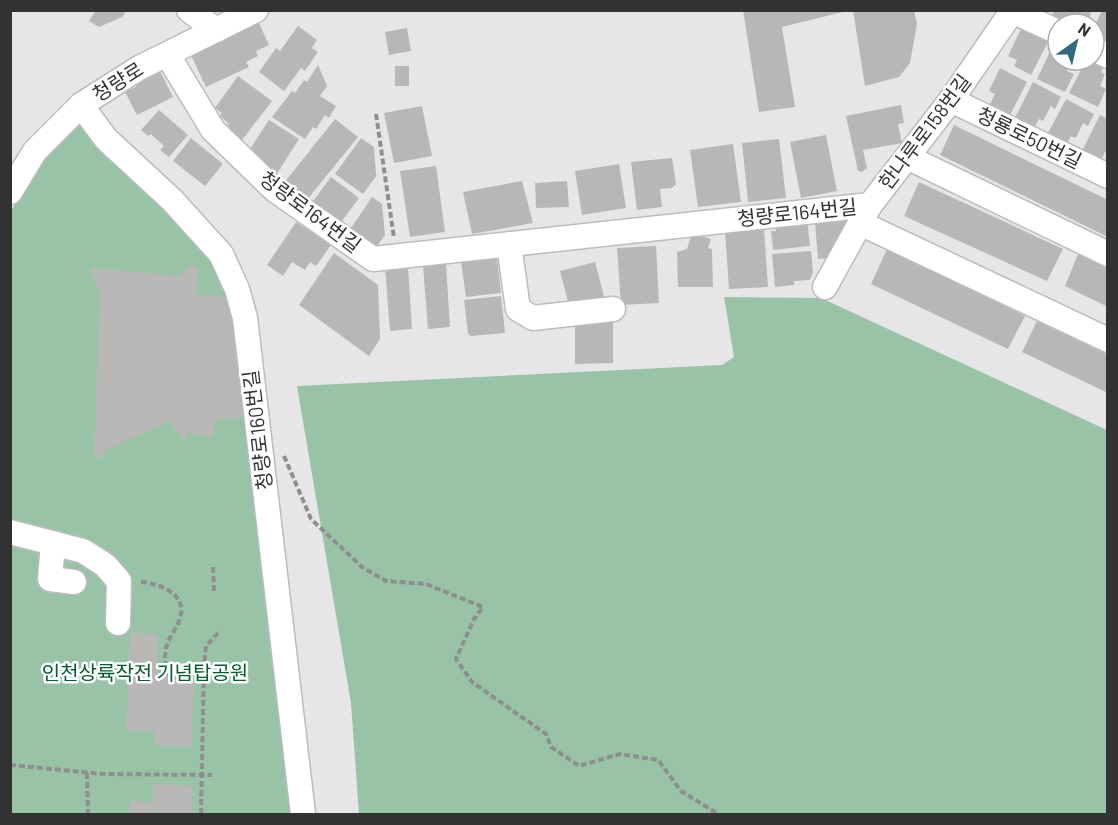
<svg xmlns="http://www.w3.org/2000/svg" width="1118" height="825" viewBox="0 0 1118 825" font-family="Barlow,'Noto Sans KR',sans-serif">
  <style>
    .green { fill: #98c3a7 }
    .building { fill: #b9b7b6 }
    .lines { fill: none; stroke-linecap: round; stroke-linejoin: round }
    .minor-casing { stroke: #bcbcbe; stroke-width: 27 }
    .path { stroke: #8e8e8f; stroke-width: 4; stroke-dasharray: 6 3; stroke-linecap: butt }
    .minor { stroke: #fff; stroke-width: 24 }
    .labels { text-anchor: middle; stroke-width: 5; stroke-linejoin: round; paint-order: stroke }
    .street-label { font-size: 20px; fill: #323233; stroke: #fff }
    .park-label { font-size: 20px; fill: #045b34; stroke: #fff }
  </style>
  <rect width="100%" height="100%" fill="#e6e6e8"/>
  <path class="green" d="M82,117l133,139 15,31 71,527h-290v-603l28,-50z
    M724,297l97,1 286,132v384h-748l-8,-111 -54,-317 425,-21 12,-8z"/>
  <path class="building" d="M96,10h25l4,3 -3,4 -23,10 -10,-6z
    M743,10h108l-69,17 13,80 -36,5z
    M853,10h61l3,14 -7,39 -11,14 -34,9z
    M1054,10h38l-5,14h-28l-9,-4z
    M1102,10h6v32l-14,-6v-8z
    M258,21l11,24 -13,6 2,5 -12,6 3,5 -43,20 -16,-34z
    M298,26l19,14 -5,8 6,4 -13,19 -4,-3 -17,23 -25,-19 17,-24 4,3z
    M1022,27l27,13 -18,35 -17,-9 3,-6 -9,-4z
    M407,28l4,23 -22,4 -4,-23z
    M1055,41l3,1v18h15l-6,11 7,3 -9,18 -28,-13z
    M1086,60h8l11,4 -4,8 4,2 -5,12 6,3 -8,18 -29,-14z
    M318,65l9,21 -7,10 16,10 -7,12 -4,-3 -9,14 -3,-2 -8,12 -33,-22 20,-26 3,2 9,-13 3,2z
    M395,66h14v20h-14z
    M1000,68l27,14 -19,37 -20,-11 7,-14 -6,-3z
    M159,69l14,28 -36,18 -12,-23 11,-5 -2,-6z
    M238,76l34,25 -33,43 -16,-12 6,-8 -9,-8 2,-3 -7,-5z
    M1033,82l28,15 -6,12 -4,-3 -8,15 -4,-2 -6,11 -19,-10z
    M1066,99l28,15 -6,12 -5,-3 -7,15 -5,-2 -6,11 -19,-10z
    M901,105l3,18 -6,1 4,19 -39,7 4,18 -5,4 -4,-1 -12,-55z
    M422,106l10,50 -38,7 -10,-50z
    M159,110l29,25 -19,22 -9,-7 4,-4 -13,-12 -3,2 -7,-6z
    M1100,115l8,4v34l-3,-1 -5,11 -19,-10z
    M335,119l23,18 -52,64 -22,-18z
    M269,120l30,19 -23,36 -30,-20z
    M954,125l154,75 -2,36 -166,-81z
    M826,135l11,56 -36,7 -11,-56z
    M191,138l32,26 -18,22 -32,-25z
    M361,138l13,9 2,29 -13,18 -28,-20z
    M779,139l7,59 -38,4 -6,-59z
    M733,144l8,58 -43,5 -8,-57z
    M672,158l4,26 -4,4 -12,1 2,18 -25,3 -6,-48z
    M619,164l7,44 -44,7 -7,-44z
    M436,166l9,66 -35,5 -10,-66z
    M331,177l28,21 -20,27 -28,-21z
    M522,181l11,42 -61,11 -9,-42z
    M567,181l2,26 -33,1 -1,-25z
    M919,182l144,67 -16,32 -143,-65z
    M372,197l10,7 3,31 -12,17 -26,-18z
    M847,217l2,13 -14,28 -17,1 -3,-36z
    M807,219l3,27 -37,4 -2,-19h5l-1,-9z
    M296,222l35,23 -15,21 -6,-4 -5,8 -13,-8 -9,14 -16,-11z
    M764,229l4,58 -39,2 -4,-58z
    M692,233l19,6 -3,9 4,1 1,38h-35l-1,-35 10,-3z
    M656,246l3,57 -38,2 -4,-57z
    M887,249l138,67 -17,33 -137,-65z
    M811,251l2,21 -3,8 -16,1v4l-19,2 -3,-33z
    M334,253l44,32 2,54 -11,17 -70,-51z
    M1078,254l30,15v38l-43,-21z
    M497,258l4,35 -35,4 -5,-35z
    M595,262l10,38 -35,9 -10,-38z
    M446,264l4,63 -22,2 -5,-64z
    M192,265l6,4 -1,26 33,1 16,121 -30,2 -3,18 -26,-4 -2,9 -16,-21 -64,29 -2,8 -9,-1 6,-166 -9,-17 1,-6 85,8z
    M408,266l4,63 -22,2 -5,-64z
    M501,296l4,37 -34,3 -3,-2 -4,-34z
    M613,320v43l-38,1v-41z
    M1037,321l71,34v38l-86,-41z
    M130,633l28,1 -1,42 37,2 -3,69 -37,-2 1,-14 -29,-1z
    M153,784l39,2 -1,28h-62l1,-13 22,1z"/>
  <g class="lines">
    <g class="minor-casing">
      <path id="minor" d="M189,10l27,20
        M1012,11l46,21
        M1094,49l14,7
        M167,54l46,76 62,60 98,69 497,-54
        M951,100l157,76
        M81,105l25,34 66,61 49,54 16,35 8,29 58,496
        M907,157l201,97
        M10,192l25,-41 46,-46 58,-37 117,-58
        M860,223l248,117
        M509,244l9,65 15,9 80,-9
        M825,287l45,-82 81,-105 62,-90
        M10,532l73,19 22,14 14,16 -1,42
        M53,543l-3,36 24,3"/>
    </g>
    <path class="path" d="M376,114l18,124
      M284,456l27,63 51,48 24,14 40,3 57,23 -9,12 -18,40 16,23 74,52 5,13 28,19 41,-12 38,6 23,31 37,23
      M213,567l1,24
      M141,582c18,1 47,12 39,36 -3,10 -11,19 -14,30 -2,9 0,19 0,28
      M10,765l93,9 109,1
      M87,773l1,41
      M201,814l3,-149 2,-19 12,-13"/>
    <use href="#minor" class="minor"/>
  </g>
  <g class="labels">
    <g class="street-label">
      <text transform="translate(118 82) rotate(-32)" y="7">청량로</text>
      <text transform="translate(925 132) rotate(-53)" y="7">한나루로158번길</text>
      <text transform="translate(1029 138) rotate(26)" y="7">청룡로50번길</text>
      <text transform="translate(310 212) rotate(37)" y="7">청량로164번길</text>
      <text transform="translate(797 213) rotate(-6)" y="7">청량로164번길</text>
      <text transform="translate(258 430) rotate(-97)" y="7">청량로160번길</text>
    </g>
    <g class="park-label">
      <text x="145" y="680">인천상륙작전 기념탑공원</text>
    </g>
  </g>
  <rect width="1118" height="825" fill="none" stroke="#323233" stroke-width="24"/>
  <g transform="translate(1076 42) rotate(34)"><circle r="28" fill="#ffffff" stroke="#adadad" stroke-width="1.5"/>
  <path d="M0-4.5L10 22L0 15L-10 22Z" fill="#2d6c81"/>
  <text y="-9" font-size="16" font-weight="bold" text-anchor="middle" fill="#323233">N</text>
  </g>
</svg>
